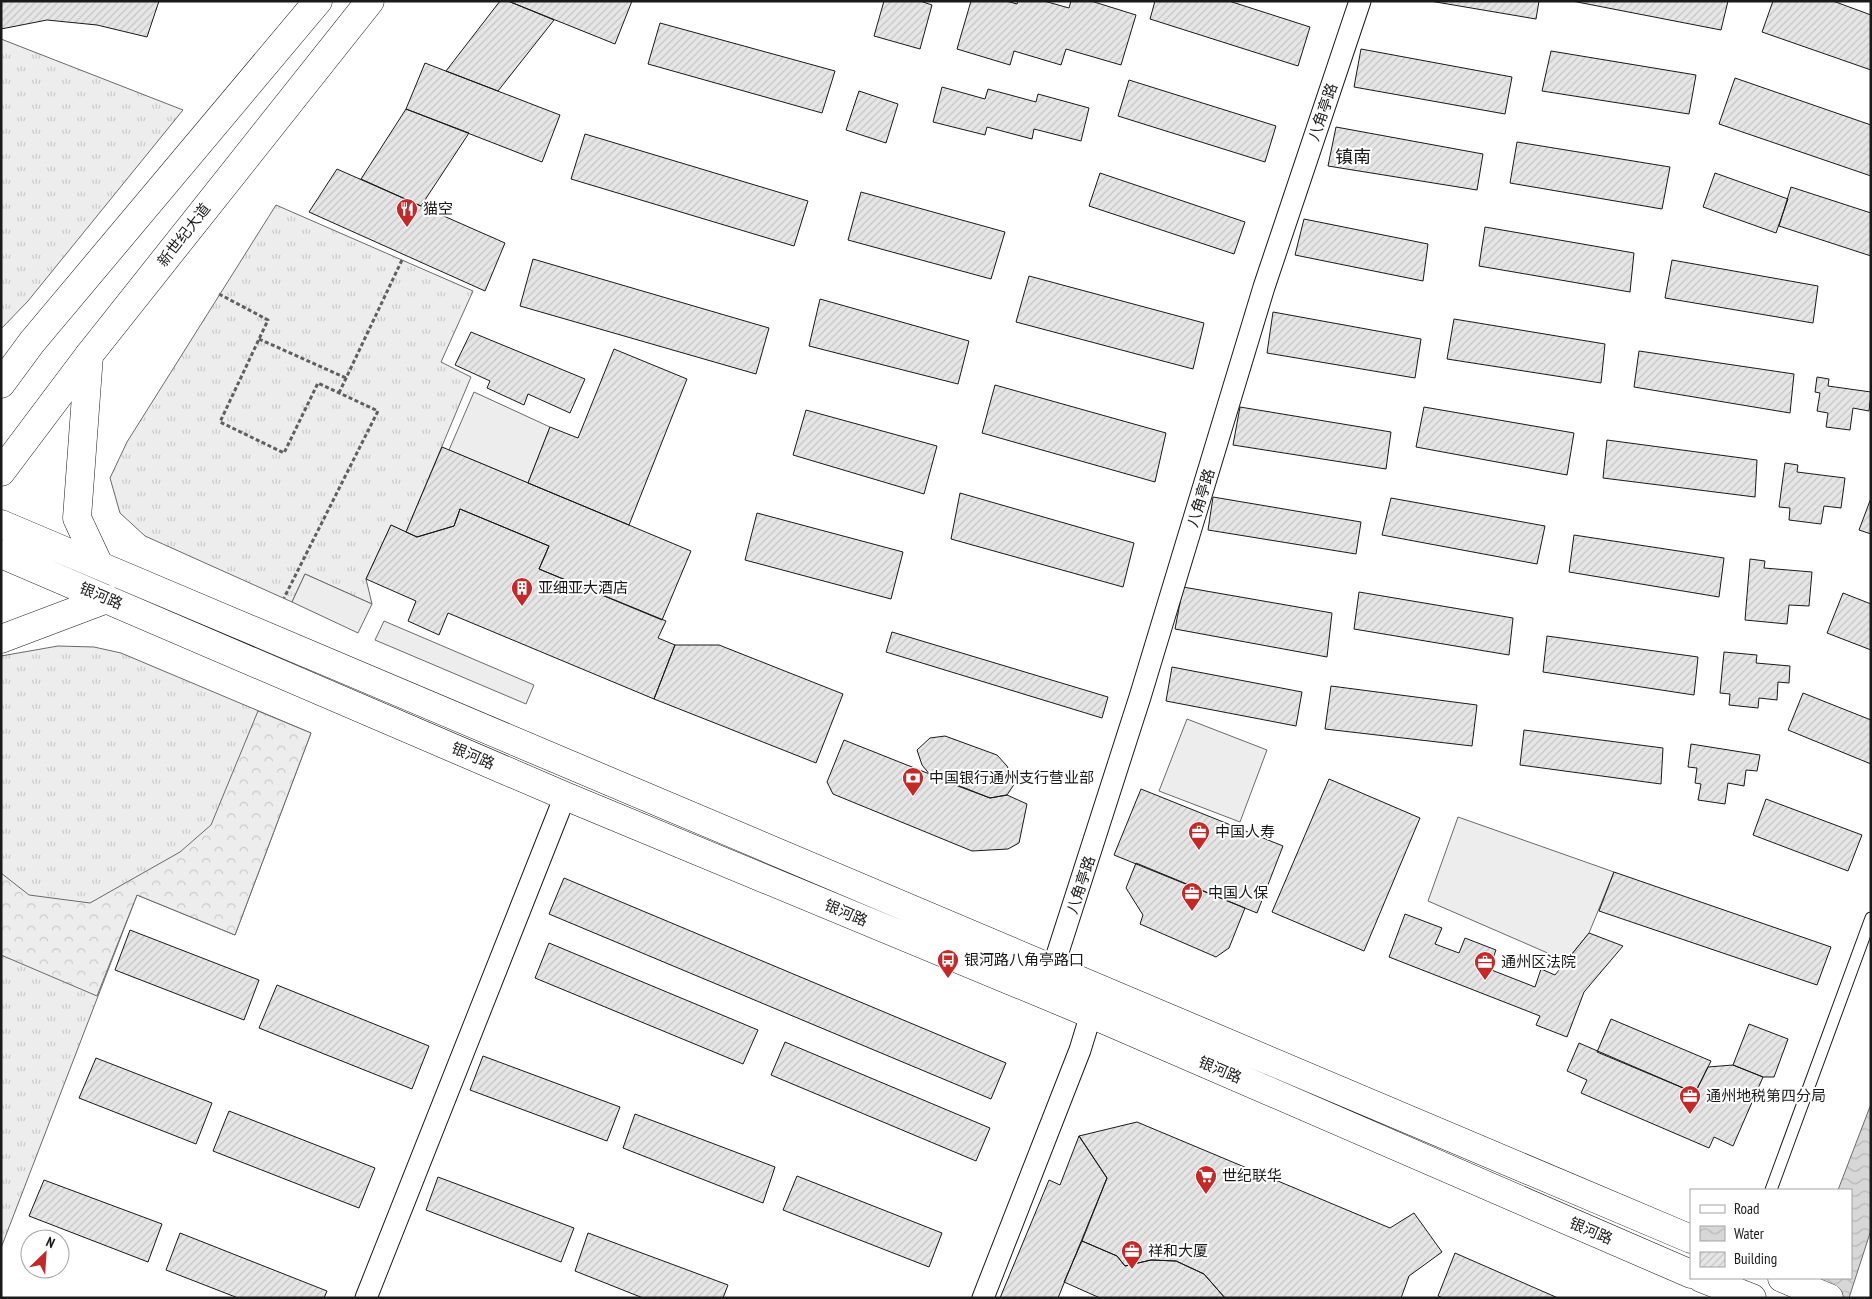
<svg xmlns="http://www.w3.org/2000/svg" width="1872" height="1299" viewBox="0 0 1872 1299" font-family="'PT Sans Narrow','Noto Sans SC',sans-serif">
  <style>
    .grass { fill: url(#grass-tufts); stroke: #6a6a6a }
    .forest { fill: url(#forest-crowns); stroke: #6a6a6a }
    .built { fill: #ededed; stroke: #6a6a6a }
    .water { fill: url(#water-waves); stroke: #6a6a6a }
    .building { fill: url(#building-hatch); stroke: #1a1a1a }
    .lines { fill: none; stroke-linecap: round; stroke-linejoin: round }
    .service-casing { stroke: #1a1a1a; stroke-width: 13 }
    .minor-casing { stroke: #1a1a1a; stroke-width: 23 }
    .secondary-casing { stroke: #1a1a1a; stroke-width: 29 }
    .primary-casing { stroke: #1a1a1a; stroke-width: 29 }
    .path { stroke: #5f5f5f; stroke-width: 3; stroke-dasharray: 4 2.5; stroke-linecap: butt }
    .service { stroke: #fff; stroke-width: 11 }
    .minor { stroke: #fff; stroke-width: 21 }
    .secondary { stroke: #fff; stroke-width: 28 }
    .primary { stroke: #fff; stroke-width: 28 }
    .labels { text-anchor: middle; stroke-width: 4; stroke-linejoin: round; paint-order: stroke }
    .street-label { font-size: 15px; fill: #1a1a1a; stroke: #fff }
    .poi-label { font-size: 15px; fill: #1a1a1a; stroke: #fff; text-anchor: start }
    .quarter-label { font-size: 18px; fill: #1a1a1a; stroke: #fff }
  </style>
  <defs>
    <pattern id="grass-tufts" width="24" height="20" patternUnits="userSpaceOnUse" patternTransform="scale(1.25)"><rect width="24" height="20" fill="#ededed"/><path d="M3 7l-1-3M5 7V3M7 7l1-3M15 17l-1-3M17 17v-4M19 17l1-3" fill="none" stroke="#cbcbcb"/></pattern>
    <pattern id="forest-crowns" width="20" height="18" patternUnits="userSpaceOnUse" patternTransform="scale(1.25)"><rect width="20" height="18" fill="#ededed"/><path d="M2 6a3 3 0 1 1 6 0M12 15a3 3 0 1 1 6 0" fill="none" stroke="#cbcbcb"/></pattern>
    <pattern id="water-waves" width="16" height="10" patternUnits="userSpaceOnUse" patternTransform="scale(1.25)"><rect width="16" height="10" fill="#d7d7d7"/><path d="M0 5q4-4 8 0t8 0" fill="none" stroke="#b8b8b8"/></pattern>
    <pattern id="building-hatch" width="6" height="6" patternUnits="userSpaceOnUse" patternTransform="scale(1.25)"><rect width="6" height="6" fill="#e6e6e6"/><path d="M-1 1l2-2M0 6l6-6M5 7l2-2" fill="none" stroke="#c5c5c5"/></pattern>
  </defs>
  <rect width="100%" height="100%" fill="#fff"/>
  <path class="grass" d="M1,39l182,71 -155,191 -27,28z
    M276,205l197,86 -32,71 30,15 -65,155 -15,-7 -25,54 6,25 -67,-30 -13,28 -147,-66 -25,-23 -10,-35 17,-36z
    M58,646l36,1 27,6 190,80 -76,202 -98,-40 -136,353v-592z"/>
  <path class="forest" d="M258,711l53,22 -76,202 -98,-40 -40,101 -96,-41v-82l28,22 61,8 90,-51 31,-27z"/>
  <path class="built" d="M474,392l76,35 -22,56 -79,-33z
    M305,574l67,30 -14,29 -66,-31z
    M384,621l150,64 -8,19 -151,-64z
    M1187,719l80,31 -27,72 -81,-31z
    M1458,817l156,55 -25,61 -23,28 -138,-60z"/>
  <path class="water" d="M1871,1104v126l-22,68h-47l6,-20h43v-88h-13z"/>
  <path class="building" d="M1,1h158l-12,36 -50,-12 -50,-5 -46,9z
    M500,1h8l46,19 -56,71 -52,-20z
    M508,1h124l-17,43z
    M884,1h36l12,4 -12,44 -46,-13z
    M971,1h35l11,3 1,-3h26l25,7 2,-7h20l45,14 -15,50 -55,-16 -5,16 -47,-14 -4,14 -53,-16z
    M1155,1h74l81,26 -12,39 -148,-47z
    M1430,1h109l-3,18z
    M1572,1h156l-7,29z
    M1773,1h60l38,14v55l-109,-38z
    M660,23l175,48 -13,42 -174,-49z
    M1361,49l151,28 -7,37 -151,-27z
    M1551,51l145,24 -7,39 -147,-23z
    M425,63l135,52 -18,47 -136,-53z
    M1735,78l136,47v51l-152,-52z
    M1129,80l147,46 -11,36 -147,-46z
    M942,87l43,12 3,-10 48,13 2,-8 51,14 -8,33 -47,-12 -2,10 -45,-12 -2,8 -52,-13z
    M859,91l39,13 -12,39 -40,-13z
    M406,109l63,24 -48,73 -60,-27z
    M1336,127l147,27 -6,36 -149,-24z
    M585,134l223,67 -14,45 -223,-67z
    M1517,142l153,25 -8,42 -152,-26z
    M337,169l168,74 -20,48 -176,-79z
    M1100,173l145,49 -11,32 -145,-48z
    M1715,173l73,26 -12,34 -73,-26z
    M1791,187l80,26v43l-92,-30z
    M861,192l144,40 -14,47 -143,-39z
    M1304,219l124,25 -5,37 -128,-26z
    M1485,227l149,26 -4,39 -151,-26z
    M533,259l236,69 -13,46 -236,-68z
    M1672,260l146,26 -5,37 -148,-25z
    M1029,276l175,47 -11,46 -177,-47z
    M820,299l149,42 -11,43 -149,-38z
    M1273,312l148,27 -6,39 -148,-25z
    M1454,319l151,25 -4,39 -154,-24z
    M471,332l114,47 -15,34 -42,-19 -4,11 -37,-17 3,-7 -35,-16z
    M614,349l73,30 -58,146 -101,-42 22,-56 28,11z
    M1639,351l155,23 -4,39 -156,-26z
    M1817,377l12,2 -1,7 43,6 -2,19 -16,-3 -3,22 -24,-3 2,-14 -11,-2 3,-18 -5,-1z
    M995,385l171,48 -11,49 -173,-49z
    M1240,407l151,25 -5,37 -153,-24z
    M1424,407l150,26 -7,42 -151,-28z
    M806,410l131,36 -13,48 -131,-39z
    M1607,440l150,20 -2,37 -152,-19z
    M442,447l249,104 -29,69 -123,-51 10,-23 -89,-37 -6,17 -37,11 -11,-5z
    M1785,463l13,2 -1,7 48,6 -4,30 -17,-2 -3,18 -32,-4 1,-12 -11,-1z
    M960,493l174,50 -11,44 -172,-48z
    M1213,497l148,25 -5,32 -148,-24z
    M1391,498l154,28 -8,38 -155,-29z
    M1871,498v36l-12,-4z
    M460,509l89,37 -10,23 127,52 -8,17 17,7 -21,54 -206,-86 -9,22 -31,-14 8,-20 -50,-22 25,-54 26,12 37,-11z
    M757,513l146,39 -12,47 -146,-39z
    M1574,535l150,23 -5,39 -150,-25z
    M1750,559l15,2 -1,7 48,4 -3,34 -20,-1 -2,19 -42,-4z
    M1183,587l149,26 -5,44 -152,-28z
    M1359,592l154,26 -4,37 -155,-26z
    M1843,593l28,11v46l-44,-17z
    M892,632l216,65 -6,21 -216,-66z
    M1547,636l151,21 -4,38 -151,-23z
    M675,645h44l124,49 -27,69 -162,-64z
    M1724,652l33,3 -1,8 34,3 -1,17 -11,-1 -1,18 -18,-2 -1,10 -29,-3 1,-11 -10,-1z
    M1172,667l130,25 -6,34 -130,-25z
    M1331,686l146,19 -5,41 -147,-17z
    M1803,693l68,27v44l-83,-34z
    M1524,730l139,18 -2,36 -141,-19z
    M945,736l52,19 10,11 8,17 -8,12 -17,3 -59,-22 -9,-11 -5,-15 13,-12z
    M844,740l146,58 17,-3 20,9 -8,39 -11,6 -36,2 -139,-57 -6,-12z
    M1691,744l69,11 -3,16 -11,-1 -2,16 -16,-3 -3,21 -27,-4 3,-16 -6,-1 2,-15 -9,-1z
    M1329,779l91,39 -56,133 -92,-39z
    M1141,789l142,57 -26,67 -143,-58z
    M1766,799l96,36 -14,36 -95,-36z
    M1136,863l109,45 -16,40 -13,9 -76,-33 3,-9 -17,-27z
    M1614,872l217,75 -14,38 -218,-74z
    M564,878l442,185 -15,36 -442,-185z
    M1405,914l37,14 -7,16 24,9 6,-15 31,12 -7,19 46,18 6,-18 14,6 34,-42 34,13 -39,46 -17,45 -31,-12 4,-9 -151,-59z
    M130,930l129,50 -15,40 -129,-50z
    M549,943l209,87 -15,34 -208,-86z
    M277,985l152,61 -17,43 -153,-61z
    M1611,1019l100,42 -16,32 -98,-41z
    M1749,1024l39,15 -14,38h-11l-30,-12z
    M785,1042l205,86 -14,33 -205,-86z
    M1579,1043l116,50 13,-26 25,-2 30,12 -30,69 -19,-9 -5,11 -128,-55 6,-13 -20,-9z
    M483,1056l137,51 -13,34 -137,-51z
    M96,1058l116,45 -16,41 -117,-46z
    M229,1111l146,57 -16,40 -146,-57z
    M635,1114l140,53 -12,36 -140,-55z
    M1137,1122l253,106 24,-15 28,39 -33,24 -8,22h-176l-21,-24 -28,-13 -25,-1 -26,6 -8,-10 -35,-15 25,-63 -28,-42z
    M1079,1136l28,42 -49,120h-58l49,-118 11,5z
    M797,1176l145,57 -13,34 -146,-57z
    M438,1177l136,51 -13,34 -135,-52z
    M44,1180l118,44 -14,38 -119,-46z
    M180,1233l147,58 -3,7h-86l-72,-28z
    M588,1233l140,52 -5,13h-80l-68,-27z
    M1082,1241l35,15 8,10 26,-6 25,1 28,13 21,24h-125l-36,-16z
    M1455,1253l103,45h-115l-5,-2z"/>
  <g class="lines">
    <g class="service-casing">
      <path id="service" d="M1771,1190l100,-272"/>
    </g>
    <g class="minor-casing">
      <path id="minor" d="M1048,983l92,-286 124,-410 96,-286
        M366,1298l199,-502
        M983,1298l97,-248 11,-36 6,-12"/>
    </g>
    <g class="secondary-casing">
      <path id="secondary" d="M89,355l-12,163 22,47
        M1,524l1690,715
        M1,554l564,242 526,218 600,260
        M1,639l106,-40
        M1701,1278l51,20
        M1782,1278l47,20"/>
    </g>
    <g class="primary-casing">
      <path id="primary" d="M1,384l31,-42 286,-341
        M1,472l88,-117 281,-354"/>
    </g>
    <path class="path" d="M219,294l49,26 -48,102 64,31 34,-70 60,28 -94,187
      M259,339l87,39
      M339,393l63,-133"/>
    <use href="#service" class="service"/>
    <use href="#minor" class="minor"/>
    <use href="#secondary" class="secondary"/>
    <use href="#primary" class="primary"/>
  </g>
  <defs>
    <g id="restaurant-pin" transform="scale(1.125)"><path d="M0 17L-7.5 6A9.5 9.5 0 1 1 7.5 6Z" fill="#c62828" stroke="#fff"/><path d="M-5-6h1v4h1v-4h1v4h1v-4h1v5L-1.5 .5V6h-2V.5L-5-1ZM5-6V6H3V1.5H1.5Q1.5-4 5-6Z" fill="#fff"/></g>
    <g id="building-pin" transform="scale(1.125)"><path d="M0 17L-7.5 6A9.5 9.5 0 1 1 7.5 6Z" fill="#c62828" stroke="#fff"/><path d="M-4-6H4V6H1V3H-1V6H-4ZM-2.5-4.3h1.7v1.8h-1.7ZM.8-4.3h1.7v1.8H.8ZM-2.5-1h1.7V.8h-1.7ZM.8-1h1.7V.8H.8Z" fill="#fff"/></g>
    <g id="bank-pin" transform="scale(1.125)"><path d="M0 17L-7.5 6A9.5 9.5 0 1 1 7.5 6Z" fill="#c62828" stroke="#fff"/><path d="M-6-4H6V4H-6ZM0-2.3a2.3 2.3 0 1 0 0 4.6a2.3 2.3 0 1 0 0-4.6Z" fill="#fff"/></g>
    <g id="office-pin" transform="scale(1.125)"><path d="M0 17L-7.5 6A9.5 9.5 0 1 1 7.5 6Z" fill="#c62828" stroke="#fff"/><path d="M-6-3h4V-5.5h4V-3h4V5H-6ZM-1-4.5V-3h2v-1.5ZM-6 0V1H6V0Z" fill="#fff"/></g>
    <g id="bus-pin" transform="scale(1.125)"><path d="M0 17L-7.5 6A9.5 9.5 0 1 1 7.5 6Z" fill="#c62828" stroke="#fff"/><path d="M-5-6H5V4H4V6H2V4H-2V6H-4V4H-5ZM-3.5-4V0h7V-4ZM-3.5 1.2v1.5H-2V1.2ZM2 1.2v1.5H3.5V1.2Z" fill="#fff"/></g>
    <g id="supermarket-pin" transform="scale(1.125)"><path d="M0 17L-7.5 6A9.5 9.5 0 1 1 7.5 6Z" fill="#c62828" stroke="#fff"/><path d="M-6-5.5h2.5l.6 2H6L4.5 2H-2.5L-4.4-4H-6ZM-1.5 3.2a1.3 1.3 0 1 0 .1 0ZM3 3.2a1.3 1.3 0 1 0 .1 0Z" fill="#fff"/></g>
  </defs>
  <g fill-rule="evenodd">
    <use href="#restaurant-pin" x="407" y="209"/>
    <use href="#building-pin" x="522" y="588"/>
    <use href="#bank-pin" x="913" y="778"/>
    <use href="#office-pin" x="1199" y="832"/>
    <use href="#office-pin" x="1192" y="893"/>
    <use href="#bus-pin" x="948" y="960"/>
    <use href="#office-pin" x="1485" y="962"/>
    <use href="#office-pin" x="1690" y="1096"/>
    <use href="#supermarket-pin" x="1206" y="1176"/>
    <use href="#office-pin" x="1132" y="1251"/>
  </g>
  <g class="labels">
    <g class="street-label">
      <text transform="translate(1323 112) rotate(-71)" y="5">八角亭路</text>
      <text transform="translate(184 235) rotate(-52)" y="5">新世纪大道</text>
      <text transform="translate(1201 498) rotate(-73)" y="5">八角亭路</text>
      <text transform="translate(101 596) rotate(23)" y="5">银河路</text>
      <text transform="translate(473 756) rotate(23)" y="5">银河路</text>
      <text transform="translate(1081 885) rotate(-72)" y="5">八角亭路</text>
      <text transform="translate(846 913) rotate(23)" y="5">银河路</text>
      <text transform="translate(1220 1070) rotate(23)" y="5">银河路</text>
      <text transform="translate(1591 1231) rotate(23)" y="5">银河路</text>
    </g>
    <g class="poi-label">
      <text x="423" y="214">猫空</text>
      <text x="538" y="593">亚细亚大酒店</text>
      <text x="929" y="783">中国银行通州支行营业部</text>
      <text x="1215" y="837">中国人寿</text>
      <text x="1208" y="898">中国人保</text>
      <text x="964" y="965">银河路八角亭路口</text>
      <text x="1501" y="967">通州区法院</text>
      <text x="1706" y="1101">通州地税第四分局</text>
      <text x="1222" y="1181">世纪联华</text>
      <text x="1148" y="1256">祥和大厦</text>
    </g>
    <g class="quarter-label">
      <text x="1353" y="163">镇南</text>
    </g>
  </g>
  <rect width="1872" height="1299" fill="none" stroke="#1a1a1a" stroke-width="5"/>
  <rect x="1690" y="1189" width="162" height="90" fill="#ffffff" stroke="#a3a3a3"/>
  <rect x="1700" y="1205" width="25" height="8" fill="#ffffff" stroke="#a3a3a3"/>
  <text x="1734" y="1214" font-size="15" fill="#1a1a1a">Road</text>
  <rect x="1700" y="1226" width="25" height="15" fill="url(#water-waves)" stroke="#a3a3a3"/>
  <text x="1734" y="1239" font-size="15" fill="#1a1a1a">Water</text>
  <rect x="1700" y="1252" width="25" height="15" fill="url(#building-hatch)" stroke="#a3a3a3"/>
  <text x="1734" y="1264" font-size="15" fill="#1a1a1a">Building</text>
  <g transform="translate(45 1254) rotate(25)"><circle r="24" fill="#ffffff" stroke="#a3a3a3"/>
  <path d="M0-4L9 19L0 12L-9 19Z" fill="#c62828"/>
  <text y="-8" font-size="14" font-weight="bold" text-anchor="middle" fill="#1a1a1a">N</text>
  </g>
</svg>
